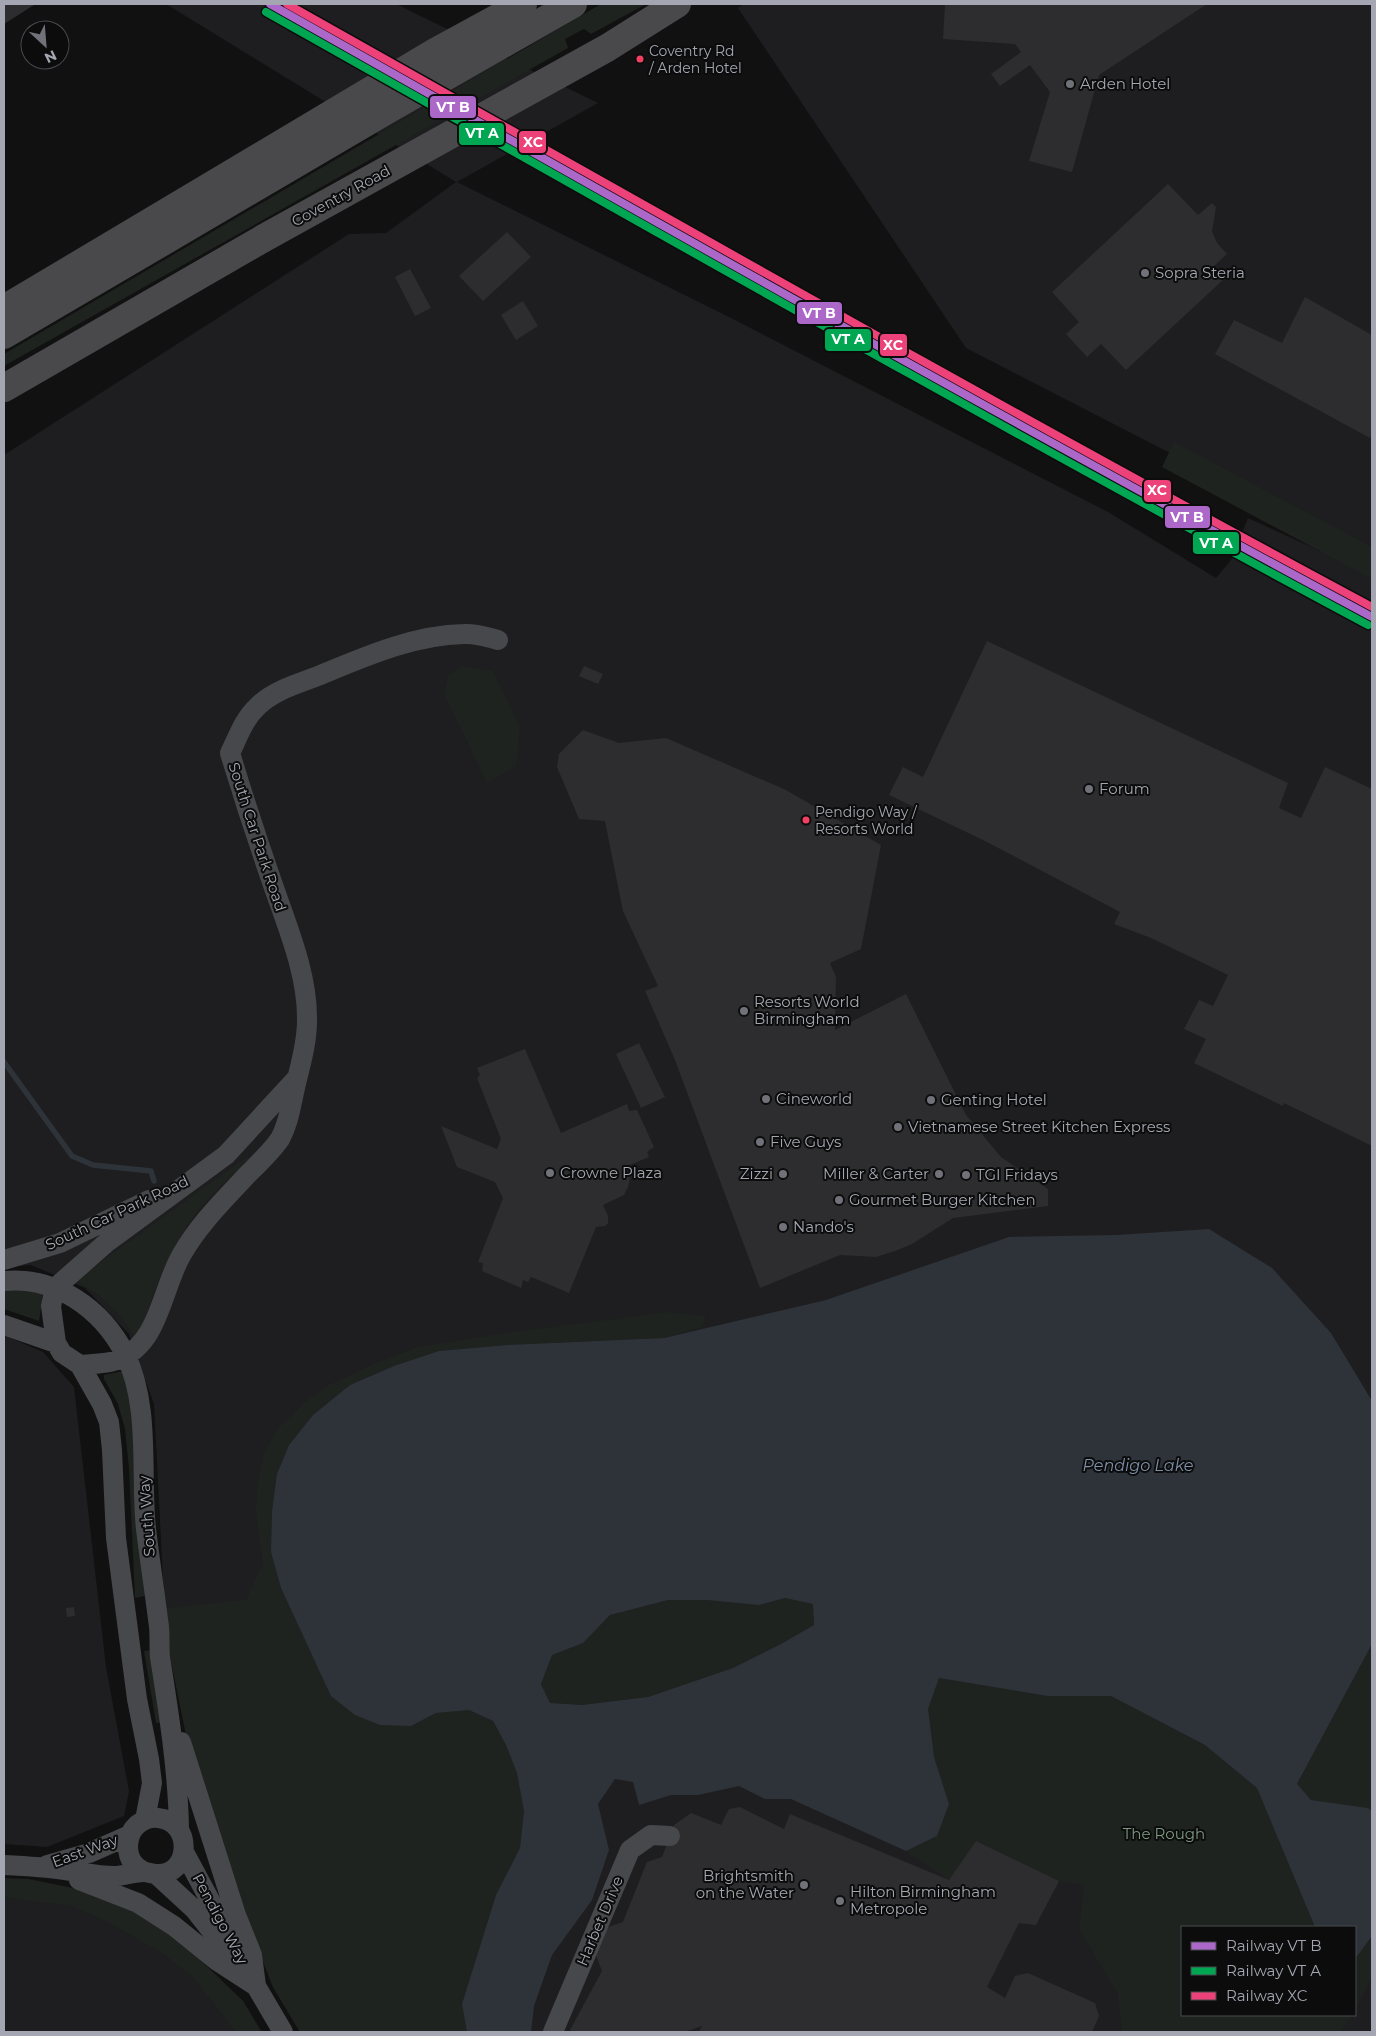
<svg xmlns="http://www.w3.org/2000/svg" width="1376" height="2036" viewBox="0 0 1376 2036" font-family="Montserrat,sans-serif">
  <style>
    .built { fill: #1e1e20; fill-rule: evenodd }
    .green { fill: #1e231f }
    .water { fill: #2d3339; fill-rule: evenodd }
    .lines { fill: none; stroke-linecap: round; stroke-linejoin: round }
    .stream { stroke: #2d3339; stroke-width: 5.5 }
    .building { fill: #2d2d2f }
    .minor { stroke: #47484b; stroke-width: 20 }
    .highway { stroke: #49494c; stroke-width: 28 }
    .rail { stroke: #494a4c; stroke-width: 4; stroke-dasharray: 6 5; stroke-linecap: butt }
    .rail-1-casing { stroke: #0c0c0d; stroke-width: 11 }
    .rail-2-casing { stroke: #0c0c0d; stroke-width: 11 }
    .rail-3-casing { stroke: #0c0c0d; stroke-width: 11 }
    .rail-1 { stroke: #ac68c9; stroke-width: 8 }
    .rail-2 { stroke: #00a651; stroke-width: 8 }
    .rail-3 { stroke: #ed4179; stroke-width: 8 }
    .bus-dot { fill: #f24062; stroke: #0c0c0d; stroke-width: 2 }
    .poi-dot { fill: #717279; stroke: #0c0c0d; stroke-width: 2 }
    .labels { text-anchor: middle; stroke-width: 4; stroke-linejoin: round; paint-order: stroke }
    .bus-label { font-size: 14px; fill: #a4a7b1; stroke: #0c0c0d; text-anchor: start }
    .poi-label { font-size: 15px; fill: #a4a7b1; stroke: #0c0c0d; text-anchor: start }
    .street-label { font-size: 15px; fill: #a4a7b1; stroke: #0c0c0d }
    .park-label { font-size: 15px; fill: #7d9a81; stroke: #0c0c0d }
    .water-label { font-size: 16px; font-style: italic; fill: #7e91a9; stroke: #0c0c0d }
    .line-badge { stroke: #0c0c0d; stroke-width: 2 }
    .badge-label { font-size: 14px; text-anchor: middle; font-weight: bold; fill: #fff }
  </style>
  <rect width="100%" height="100%" fill="#111112"/>
  <path class="built" d="M166,4h230l202,99 -141,79 278,138 373,192 108,66 15,-18 17,-42 124,57v1457h-1072l-27,-45 -107,-350 -12,-233 -25,-70 -44,-46 -54,-23 -27,2v-812l345,-221 37,-1 70,-51zM1182,1927h173v88h-173z
    M743,4h629v553l-406,-209 -228,-340z
    M4,1337h4l35,15 31,35 32,280 23,124 -5,25 -77,31 -43,-3z
    M4,1892l93,4 72,34 74,71 19,31h-258z"/>
  <path class="green" d="M601,4h45l-55,30 -7,-5 -19,10 3,9 -564,318v-12z
    M1174,442l198,105v32l-210,-112z
    M461,666l32,5 27,56 -4,39 -29,17 -43,-89 4,-18z
    M247,1157l2,2c-19,18 -40,37 -56,58 -25,35 -39,75 -53,115l-6,3c-17,-25 -27,-36 -54,-52v-6z
    M4,1289h17l22,5 -4,27 -35,-12z
    M669,1312l37,4 -4,11 -38,11 -157,7 -68,6 -45,15 -44,19 -37,30 -24,30 -12,29 -5,37 -1,41 10,36 32,69 98,69 25,-13 33,-3 23,11 14,24 11,28 7,38 -4,37 -24,47 -34,109 5,28h-167l-27,-45 -41,-104 -43,-133 -23,-113 -1,-29 81,-8 17,-37 -7,-51 2,-30 7,-32 14,-23 25,-24 25,-18 47,-22 42,-16 94,-15z
    M123,1371l12,44 10,181 -10,2 -6,-130 -4,-39 -7,-25 -14,-25v-4z
    M785,1598l28,6 1,21 -33,19 -48,24 -85,29 -66,8 -32,-2 -9,-20 11,-28 31,-12 27,-28 58,-15h39l52,5z
    M1372,1644v167l-4,-3 -57,-8 -14,-15z
    M153,1650l11,72 -8,1 -12,-72z
    M939,1678l109,18h63l94,49 52,43 58,139h-133v88h170l-11,17h-219l-4,-38 -39,-65 5,-44 -25,-4 -83,-40 -27,39 -43,-29 31,-15 12,-32 -15,-47 -6,-48z
    M4,1878l25,1 58,12 27,10 55,29 74,71 18,31h-25l-43,-55 -32,-25 -57,-32 -32,-14 -68,-9z
    M1372,1936v40l-17,34v-51z"/>
  <path class="water" d="M1209,1229l63,39 59,65 41,68v243l-75,140 14,16 57,8 4,3v125l-17,23v-32h-40l-58,-139 -52,-43 -94,-49h-63l-109,-18 -11,31 6,48 15,47 -12,32 -31,15 -115,-52h-26l-26,-13 -41,9h-27l-32,10 -6,-23 -18,-3 -17,25 11,46 -17,50 -40,55 -18,51 -3,26h-64l-5,-28 34,-109 24,-47 4,-37 -7,-38 -11,-28 -13,-24 -24,-11 -33,3 -25,13 -31,-1 -25,-10 -24,-19 -50,-108 -10,-36 1,-41 5,-37 12,-29 24,-30 37,-30 44,-19 45,-15 68,-6 157,-7 162,-38 183,-63 108,-2zM785,1598l28,6 1,21 -33,19 -48,24 -85,29 -66,8 -32,-2 -9,-19 11,-29 31,-12 27,-28 58,-15h39l52,5z"/>
  <g class="lines">
    <path class="stream" d="M4,1062l68,94 21,9 58,6 3,10"/>
  </g>
  <path class="building" d="M4,4h30v1l-30,19z
    M945,4h262l-108,71 -27,97 -43,-11 21,-69 -20,-27 -30,21 -9,-12 30,-22 -6,-8 -72,-5z
    M1168,184l30,31 14,-12 4,4 -4,24 5,12 10,11 -14,13 11,12 -98,91 -25,-26 -14,13 -21,-23 13,-12 -27,-30z
    M507,232l24,25 -48,44 -24,-25z
    M410,269l21,39 -16,8 -20,-39z
    M1305,297l67,38v98l-2,5 -155,-84 19,-34 48,23z
    M523,301l15,25 -22,14 -15,-25z
    M987,641l301,142 -9,25 22,10 24,-51 47,22v357l-88,-43 -1,3 -89,-43 12,-24 -22,-10 15,-29 14,6 15,-31 -77,-37 -37,-14 6,-12 -135,-71 -96,-46 14,-28 20,10z
    M584,666l19,8 -5,10 -19,-8z
    M583,730l36,13 47,-5 120,52 95,55 -20,104 -31,14 6,14 -1,53 71,-36 60,121 35,42 47,32v17l-95,12 -41,26 -17,7 -19,6 -36,-2 -80,33 -85,-228 -30,-69 13,-5 -35,-75 -18,-90 -26,-2 -22,-52 2,-13z
    M639,1043l26,54 -24,11 -25,-54z
    M525,1049l36,84 66,-29 2,7 8,-1 17,37 -7,5 2,5 -24,10 5,11 -2,9 -4,8 -21,10 5,11v7l-3,3 -9,1 -27,66 -38,-16 -3,5 -5,-2 -2,8 -39,-17 1,-8 -5,-1 25,-64 -8,-16 -38,-15 -16,-41 56,23 4,-10 -24,-61 3,-3 -3,-7z
    M74,1607l1,9 -8,1 -1,-9z
    M740,1807l44,22 6,-15 159,66 27,-39 83,40 -23,44 -17,-2 -32,64 18,11 10,-22 13,-3 67,30 4,13 -7,16h-393l3,-6 -18,6h-112l-2,-2 32,-59 -7,-18 13,-26 15,-5 24,-60 15,-5 12,-32 17,-12 30,12 8,-16z"/>
  <g class="lines">
    <path class="minor" d="M4,1260l56,-17 89,-43
      M4,1281c52,-5 98,28 121,73 26,52 15,120 21,175 4,33 9,65 13,98 1,10 0,20 1,30 9,57 18,114 19,172
      M55,1288l51,-45 120,-88 70,-76
      M55,1288l-4,18 5,37
      M4,1325l52,18 6,10 18,12 22,39 7,18 3,28 4,88 21,161 12,60 3,24 -7,37
      M80,1365c10,-1 20,-1 30,-3 50,-12 50,-71 72,-108 17,-30 42,-54 65,-79 11,-11 24,-23 33,-36 9,-16 11,-34 15,-51 5,-22 12,-44 12,-67 1,-47 -20,-95 -35,-139 -15,-43 -29,-86 -42,-129 8,-16 14,-34 27,-46 15,-16 40,-23 61,-31 46,-19 95,-41 146,-42 12,-1 22,3 34,6
      M181,1742l55,173 16,40 4,31
      M184,1852l72,134 27,46
      M4,1865c20,1 40,2 61,5 16,2 33,6 49,6 10,0 20,-4 30,-4 4,0 8,2 12,2 35,3 38,-53 2,-56 -7,-1 -15,2 -21,7 -10,9 -12,27 -4,38 3,4 8,7 12,9
      M47,1865l42,-12 41,-18
      M157,1875l38,35 30,38
      M79,1880l59,23 36,23 42,34 40,26
      M553,2032l77,-182 21,-15 19,1"/>
    <path class="highway" d="M4,309l431,-257 88,-48
      M4,335l380,-223 189,-108
      M4,388l260,-150 343,-190 70,-44"/>
    <path class="rail" d="M1206,528l166,99"/>
    <g class="rail-1-casing">
      <path id="rail-1" d="M270,4c366,207 732,414 1102,613"/>
    </g>
    <g class="rail-2-casing">
      <path id="rail-2" d="M266,12c366,206 731,414 1102,613"/>
    </g>
    <g class="rail-3-casing">
      <path id="rail-3" d="M287,4c361,203 721,408 1085,603"/>
    </g>
    <use href="#rail-1" class="rail-1"/>
    <use href="#rail-2" class="rail-2"/>
    <use href="#rail-3" class="rail-3"/>
  </g>
  <g class="bus-dot">
    <circle cx="640" cy="59" r="4.5"/>
    <circle cx="806" cy="820" r="4.5"/>
  </g>
  <g class="poi-dot">
    <circle cx="1070" cy="84" r="5"/>
    <circle cx="1145" cy="273" r="5"/>
    <circle cx="1089" cy="789" r="5"/>
    <circle cx="744" cy="1011" r="5"/>
    <circle cx="766" cy="1099" r="5"/>
    <circle cx="931" cy="1100" r="5"/>
    <circle cx="898" cy="1127" r="5"/>
    <circle cx="760" cy="1142" r="5"/>
    <circle cx="550" cy="1173" r="5"/>
    <circle cx="783" cy="1174" r="5"/>
    <circle cx="939" cy="1174" r="5"/>
    <circle cx="966" cy="1175" r="5"/>
    <circle cx="839" cy="1200" r="5"/>
    <circle cx="783" cy="1227" r="5"/>
    <circle cx="804" cy="1885" r="5"/>
    <circle cx="840" cy="1901" r="5"/>
  </g>
  <g class="labels">
    <g class="bus-label">
      <text x="649" y="56">Coventry Rd<tspan x="649" dy="17">/ Arden Hotel</tspan></text>
      <text x="815" y="817">Pendigo Way /<tspan x="815" dy="17">Resorts World</tspan></text>
    </g>
    <g class="poi-label">
      <text x="1080" y="89">Arden Hotel</text>
      <text x="1155" y="278">Sopra Steria</text>
      <text x="1099" y="794">Forum</text>
      <text x="754" y="1007">Resorts World<tspan x="754" dy="17">Birmingham</tspan></text>
      <text x="776" y="1104">Cineworld</text>
      <text x="941" y="1105">Genting Hotel</text>
      <text x="908" y="1132">Vietnamese Street Kitchen Express</text>
      <text x="770" y="1147">Five Guys</text>
      <text x="560" y="1178">Crowne Plaza</text>
      <text x="773" y="1179" text-anchor="end">Zizzi</text>
      <text x="929" y="1179" text-anchor="end">Miller &amp; Carter</text>
      <text x="976" y="1180">TGI Fridays</text>
      <text x="849" y="1205">Gourmet Burger Kitchen</text>
      <text x="793" y="1232">Nando's</text>
      <text x="794" y="1881" text-anchor="end">Brightsmith<tspan x="794" dy="17">on the Water</tspan></text>
      <text x="850" y="1897">Hilton Birmingham<tspan x="850" dy="17">Metropole</tspan></text>
    </g>
    <g class="street-label">
      <text transform="translate(341 196) rotate(-29)" y="5">Coventry Road</text>
      <text transform="translate(257 837) rotate(72)" y="5">South Car Park Road</text>
      <text transform="translate(117 1213) rotate(-25)" y="5">South Car Park Road</text>
      <text transform="translate(147 1516) rotate(-94)" y="5">South Way</text>
      <text transform="translate(85 1851) rotate(-20)" y="5">East Way</text>
      <text transform="translate(220 1919) rotate(62)" y="5">Pendigo Way</text>
      <text transform="translate(600 1921) rotate(-67)" y="5">Harbet Drive</text>
    </g>
    <g class="park-label">
      <text x="1164" y="1839">The Rough</text>
    </g>
    <g class="water-label">
      <text x="1138" y="1471">Pendigo Lake</text>
    </g>
  </g>
  <g class="line-badge">
    <rect x="429" y="95" width="48" height="24" rx="5" fill="#ac68c9"/>
    <rect x="458" y="122" width="47" height="24" rx="5" fill="#00a651"/>
    <rect x="518" y="130" width="29" height="24" rx="5" fill="#ed4179"/>
    <rect x="796" y="301" width="47" height="24" rx="5" fill="#ac68c9"/>
    <rect x="824" y="328" width="48" height="24" rx="5" fill="#00a651"/>
    <rect x="879" y="333" width="29" height="24" rx="5" fill="#ed4179"/>
    <rect x="1143" y="479" width="29" height="24" rx="5" fill="#ed4179"/>
    <rect x="1164" y="505" width="47" height="24" rx="5" fill="#ac68c9"/>
    <rect x="1192" y="531" width="48" height="24" rx="5" fill="#00a651"/>
  </g>
  <g class="badge-label">
    <text x="453" y="112">VT B</text>
    <text x="482" y="138">VT A</text>
    <text x="533" y="147">XC</text>
    <text x="819" y="318">VT B</text>
    <text x="848" y="344">VT A</text>
    <text x="893" y="350">XC</text>
    <text x="1157" y="495">XC</text>
    <text x="1187" y="522">VT B</text>
    <text x="1216" y="548">VT A</text>
  </g>
  <rect width="1376" height="2036" fill="none" stroke="#a4a7b1" stroke-width="10"/>
  <rect x="1181" y="1926" width="175" height="90" fill="#0c0c0d" stroke="#494a4f"/>
  <rect x="1191" y="1942" width="25" height="8" fill="#ac68c9" stroke="#494a4f"/>
  <text x="1226" y="1951" font-size="15" fill="#a4a7b1">Railway VT B</text>
  <rect x="1191" y="1967" width="25" height="8" fill="#00a651" stroke="#494a4f"/>
  <text x="1226" y="1976" font-size="15" fill="#a4a7b1">Railway VT A</text>
  <rect x="1191" y="1992" width="25" height="8" fill="#ed4179" stroke="#494a4f"/>
  <text x="1226" y="2001" font-size="15" fill="#a4a7b1">Railway XC</text>
  <g transform="translate(45 45) rotate(154)"><circle r="24" fill="#0c0c0d" stroke="#494a4f"/>
  <path d="M0-4L9 19L0 12L-9 19Z" fill="#717279"/>
  <text y="-8" font-size="14" font-weight="bold" text-anchor="middle" fill="#a4a7b1">N</text>
  </g>
</svg>
